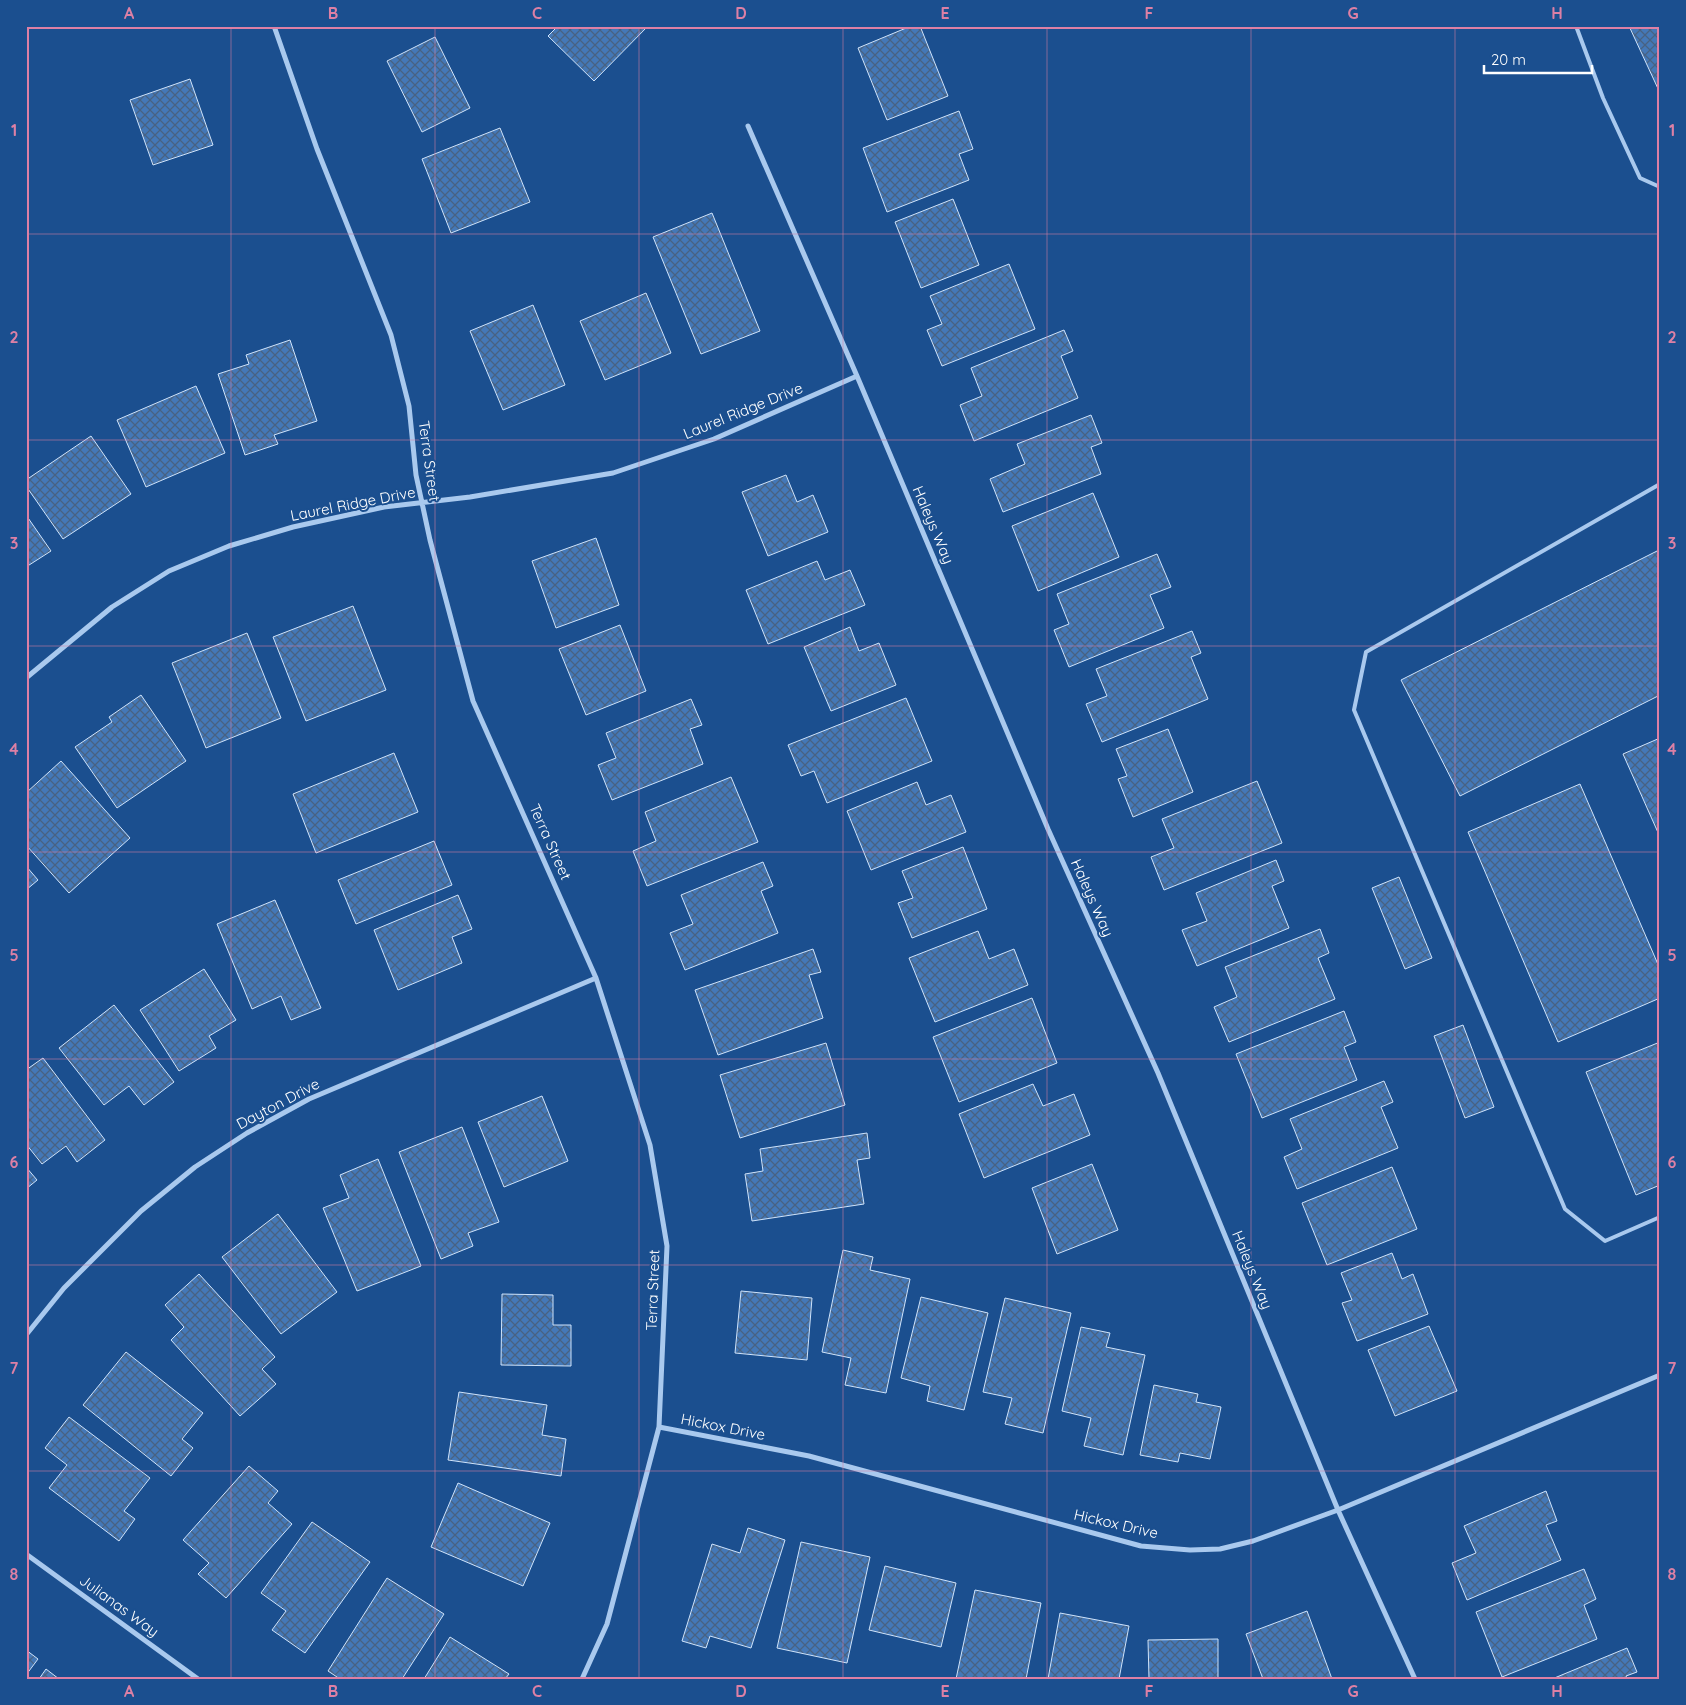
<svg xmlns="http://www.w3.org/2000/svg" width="1686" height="1705" viewBox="0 0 1686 1705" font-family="Quicksand,sans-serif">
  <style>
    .building { fill: url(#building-cross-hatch); stroke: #cfe3fa }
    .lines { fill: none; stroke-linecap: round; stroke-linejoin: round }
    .service { stroke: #a9c9ee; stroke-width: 4 }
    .minor { stroke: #a9c9ee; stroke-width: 5 }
    .grid { fill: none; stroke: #dd80a5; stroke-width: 1; stroke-opacity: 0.55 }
    .labels { text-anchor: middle; stroke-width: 4; stroke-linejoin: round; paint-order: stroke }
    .street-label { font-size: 15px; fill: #fff; stroke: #1b4f8f }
    .neatline { fill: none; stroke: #dd80a5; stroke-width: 2 }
    .grid-label { font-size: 16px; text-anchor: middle; font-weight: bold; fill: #dd80a5 }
  </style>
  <defs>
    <pattern id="building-cross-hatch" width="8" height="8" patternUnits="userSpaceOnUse" patternTransform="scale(1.25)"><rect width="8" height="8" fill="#4478b7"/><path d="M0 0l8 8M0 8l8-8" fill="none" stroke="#486282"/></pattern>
  </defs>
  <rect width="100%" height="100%" fill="#1b4f8f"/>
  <path class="building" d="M558,26h90l-54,55 -46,-45z
    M911,26h9l28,70 -61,24 -29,-72z
    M1629,26h31v67z
    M435,37l35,71 -48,24 -35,-71z
    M190,79l23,66 -60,20 -23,-65z
    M959,111l14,38 -14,5 10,26 -82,32 -24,-64z
    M500,128l30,74 -79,31 -29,-74z
    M953,199l26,66 -58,23 -26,-66z
    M712,213l48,118 -59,23 -48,-117z
    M1009,264l26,65 -93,37 -15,-36 15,-6 -12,-28z
    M646,293l25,60 -66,27 -25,-59z
    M533,305l32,80 -62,25 -33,-79z
    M1064,330l9,21 -12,5 17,42 -104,43 -14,-36 22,-9 -11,-28z
    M290,340l27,81 -43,14 4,9 -33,11 -27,-81 31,-10 -3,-9z
    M196,386l29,67 -79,34 -29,-67z
    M1091,415l11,28 -11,4 10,27 -98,38 -13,-33 35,-15 -8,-20z
    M91,436l40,58 -68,45 -37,-53v-6z
    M786,475l11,27 16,-7 15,37 -60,24 -26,-64z
    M1093,493l26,64 -81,34 -26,-65z
    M26,515l25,36 -25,16z
    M596,538l23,67 -63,23 -24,-67z
    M1659,550l1,145 -200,101 -59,-116z
    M1157,554l14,33 -21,8 14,33 -95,39 -15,-37 15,-6 -12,-30z
    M817,561l8,19 25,-10 15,35 -97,39 -22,-54z
    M353,606l33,84 -80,31 -33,-84z
    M620,625l26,66 -60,24 -27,-66z
    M850,627l9,24 20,-8 17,42 -65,26 -27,-64z
    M1192,631l9,22 -10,4 17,42 -106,43 -16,-38 21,-8 -11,-27z
    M247,633l34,85 -75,30 -34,-85z
    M141,695l45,66 -69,47 -42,-61 37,-25 -3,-5z
    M906,698l26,63 -105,42 -13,-32 -13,5 -13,-31z
    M691,699l11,26 -12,4 13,35 -91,36 -14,-35 18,-7 -10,-25z
    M1168,729l25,63 -60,25 -15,-38 9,-3 -11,-27z
    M1660,738v99l-37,-83z
    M394,753l24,59 -102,41 -23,-59z
    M61,761l69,77 -61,55 -43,-48v-52z
    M731,777l27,65 -111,44 -14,-35 23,-10 -11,-29z
    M1257,781l25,62 -118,47 -13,-33 23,-9 -12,-29z
    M917,782l9,23 25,-10 15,37 -95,38 -24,-59z
    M1580,784l80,185v29l-102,44 -90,-210z
    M434,841l18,44 -96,39 -18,-44z
    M963,847l24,62 -75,29 -14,-35 15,-5 -11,-27z
    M1276,860l8,21 -12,5 17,42 -92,38 -15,-36 25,-9 -11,-28z
    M763,862l10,24 -12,5 17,42 -93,37 -15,-37 23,-9 -12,-29z
    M26,866l12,14 -12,10z
    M1399,877l33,81 -27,11 -33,-81z
    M458,895l14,34 -20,8 10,26 -64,27 -24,-60z
    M275,900l46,108 -30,12 -10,-24 -29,13 -35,-85z
    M1320,929l9,24 -11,5 17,41 -106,43 -15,-35 23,-10 -12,-30z
    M978,931l11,28 25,-10 14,36 -93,37 -26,-64z
    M813,949l8,23 -12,3 14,43 -105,37 -23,-65z
    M204,969l32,51 -27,16 7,12 -37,23 -39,-61z
    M1032,998l25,65 -98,39 -26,-65z
    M114,1005l60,77 -30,23 -15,-19 -25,19 -45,-57z
    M1344,1011l12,31 -12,5 13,33 -95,38 -26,-64z
    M1463,1025l31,82 -29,11 -31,-82z
    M1660,1042v143l-24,10 -50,-123z
    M826,1043l19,62 -105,33 -20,-63z
    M43,1058l62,82 -28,22 -11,-16 -24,18 -16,-20v-74z
    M1384,1081l9,21 -12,5 17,41 -101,41 -13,-32 18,-8 -12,-30z
    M1033,1084l10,22 31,-12 16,41 -106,43 -25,-64z
    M542,1096l26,65 -64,26 -26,-65z
    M462,1127l37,95 -31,11 5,13 -32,13 -42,-107z
    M867,1133l3,25 -13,2 7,44 -112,17 -7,-47 18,-3 -3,-22z
    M378,1159l43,107 -64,25 -34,-83 26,-10 -9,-23z
    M1092,1164l26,66 -61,24 -25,-66z
    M26,1167l11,13 -11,9z
    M1392,1167l25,62 -90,36 -25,-62z
    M278,1214l59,78 -56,42 -59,-77z
    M843,1250l30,7 -3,13 40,9 -24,114 -41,-8 6,-27 -29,-6z
    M1392,1253l10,26 11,-5 15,40 -71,27 -15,-38 10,-3 -11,-27z
    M199,1274l76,83 -13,12 14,15 -36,32 -69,-76 13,-13 -19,-22z
    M741,1291l71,7 -5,62 -72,-7z
    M502,1294l51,1v30h18v41l-70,-1z
    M921,1297l67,16 -24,97 -37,-9 3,-15 -29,-8z
    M1005,1298l66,15 -28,120 -38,-9 7,-26 -29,-6z
    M1429,1326l28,65 -62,25 -27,-66z
    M1081,1327l29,6 -4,14 39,8 -22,100 -39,-9 7,-28 -29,-7z
    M126,1352l77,61 -21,26 11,9 -22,28 -88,-71z
    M1154,1385l44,9 -2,8 25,5 -11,52 -30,-6 -2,9 -38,-7z
    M459,1392l88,13 -5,30 24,4 -5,37 -113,-16z
    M69,1417l81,61 -26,33 11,8 -16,22 -70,-53 18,-23 -22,-17z
    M249,1466l29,25 -10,12 24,21 -66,74 -28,-24 11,-11 -26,-23z
    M458,1483l92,40 -27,63 -92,-39z
    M1546,1491l11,30 -11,4 15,35 -94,40 -15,-37 24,-10 -12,-27z
    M312,1522l58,40 -65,91 -33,-23 14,-19 -25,-18z
    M748,1528l37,12 -34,108 -41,-12 -4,12 -24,-7 30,-97 28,9z
    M801,1542l69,15 -23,106 -70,-15z
    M885,1566l71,17 -15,64 -72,-17z
    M1584,1569l12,30 -12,6 13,34 -95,38 -26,-65z
    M387,1578l57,36 -42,65h-62l-12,-8z
    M975,1590l66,13 -15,76h-70z
    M1307,1611l25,68h-69l-17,-45z
    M1060,1613l69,13 -10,53h-71z
    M450,1637l59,37 -4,5h-81z
    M1218,1639v40h-69l-1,-39z
    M1627,1648l10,24 -11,4 1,3h-75z
    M26,1650l12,9 -12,16z
    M46,1669l13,10h-20z"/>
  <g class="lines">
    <path class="service" d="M1576,26l27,72 37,80 20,9
      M1660,484l-294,168 -12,58 211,499 40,32 55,-24"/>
    <path class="minor" d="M274,26l43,123 74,186 18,71 7,69 14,65 43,161 123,277 54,167 17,101 -8,181 -52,197 -25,55
      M748,126l109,250 191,453 110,244 180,437 77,169
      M26,678l86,-71 57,-36 60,-25 64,-19 91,-20 86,-10 143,-24 101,-34 143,-63
      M26,1335l38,-47 77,-77 54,-44 52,-34 62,-34 287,-121
      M659,1427l150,29 332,90 49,4 30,-1 33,-8 85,-31 322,-135
      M26,1554l172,125"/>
  </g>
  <path class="grid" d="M231,26v1653M435,26v1653M639,26v1653M843,26v1653M1047,26v1653M1251,26v1653M1455,26v1653M26,234h1634M26,440h1634M26,646h1634M26,852h1634M26,1059h1634M26,1265h1634M26,1471h1634"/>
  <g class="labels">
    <g class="street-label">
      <text transform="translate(743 411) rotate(-22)" y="5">Laurel Ridge Drive</text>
      <text transform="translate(429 461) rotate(82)" y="5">Terra Street</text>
      <text transform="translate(353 504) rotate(-11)" y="5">Laurel Ridge Drive</text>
      <text transform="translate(933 525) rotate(67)" y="5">Haleys Way</text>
      <text transform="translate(550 842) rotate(66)" y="5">Terra Street</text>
      <text transform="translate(1092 898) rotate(66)" y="5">Haleys Way</text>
      <text transform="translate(278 1104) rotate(-28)" y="5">Dayton Drive</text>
      <text transform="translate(1252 1270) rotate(68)" y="5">Haleys Way</text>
      <text transform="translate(653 1290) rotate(-88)" y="5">Terra Street</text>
      <text transform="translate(723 1427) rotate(11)" y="5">Hickox Drive</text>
      <text transform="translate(1116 1524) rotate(13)" y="5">Hickox Drive</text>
      <text transform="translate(119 1606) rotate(36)" y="5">Julianas Way</text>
    </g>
  </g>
  <rect width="1686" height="1705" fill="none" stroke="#1b4f8f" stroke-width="55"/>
  <path d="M1484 65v8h108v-8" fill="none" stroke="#ffffff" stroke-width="2.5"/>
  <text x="1491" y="65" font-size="15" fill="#ffffff" stroke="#1b4f8f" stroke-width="4" paint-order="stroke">20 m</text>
  <rect x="28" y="28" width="1630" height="1650" class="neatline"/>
  <g class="grid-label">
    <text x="129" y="19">A</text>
    <text x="333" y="19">B</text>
    <text x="537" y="19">C</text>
    <text x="741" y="19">D</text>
    <text x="945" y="19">E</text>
    <text x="1149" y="19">F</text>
    <text x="1353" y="19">G</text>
    <text x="1557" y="19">H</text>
    <text x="14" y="136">1</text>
    <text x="1672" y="136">1</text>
    <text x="14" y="343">2</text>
    <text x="1672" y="343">2</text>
    <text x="14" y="549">3</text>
    <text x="1672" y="549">3</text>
    <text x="14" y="755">4</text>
    <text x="1672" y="755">4</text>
    <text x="14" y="961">5</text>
    <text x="1672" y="961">5</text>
    <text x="14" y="1168">6</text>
    <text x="1672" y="1168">6</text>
    <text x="14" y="1374">7</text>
    <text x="1672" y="1374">7</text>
    <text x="14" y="1580">8</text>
    <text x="1672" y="1580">8</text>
    <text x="129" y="1697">A</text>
    <text x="333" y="1697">B</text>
    <text x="537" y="1697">C</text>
    <text x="741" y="1697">D</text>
    <text x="945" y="1697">E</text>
    <text x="1149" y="1697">F</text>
    <text x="1353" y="1697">G</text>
    <text x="1557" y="1697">H</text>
  </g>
</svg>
